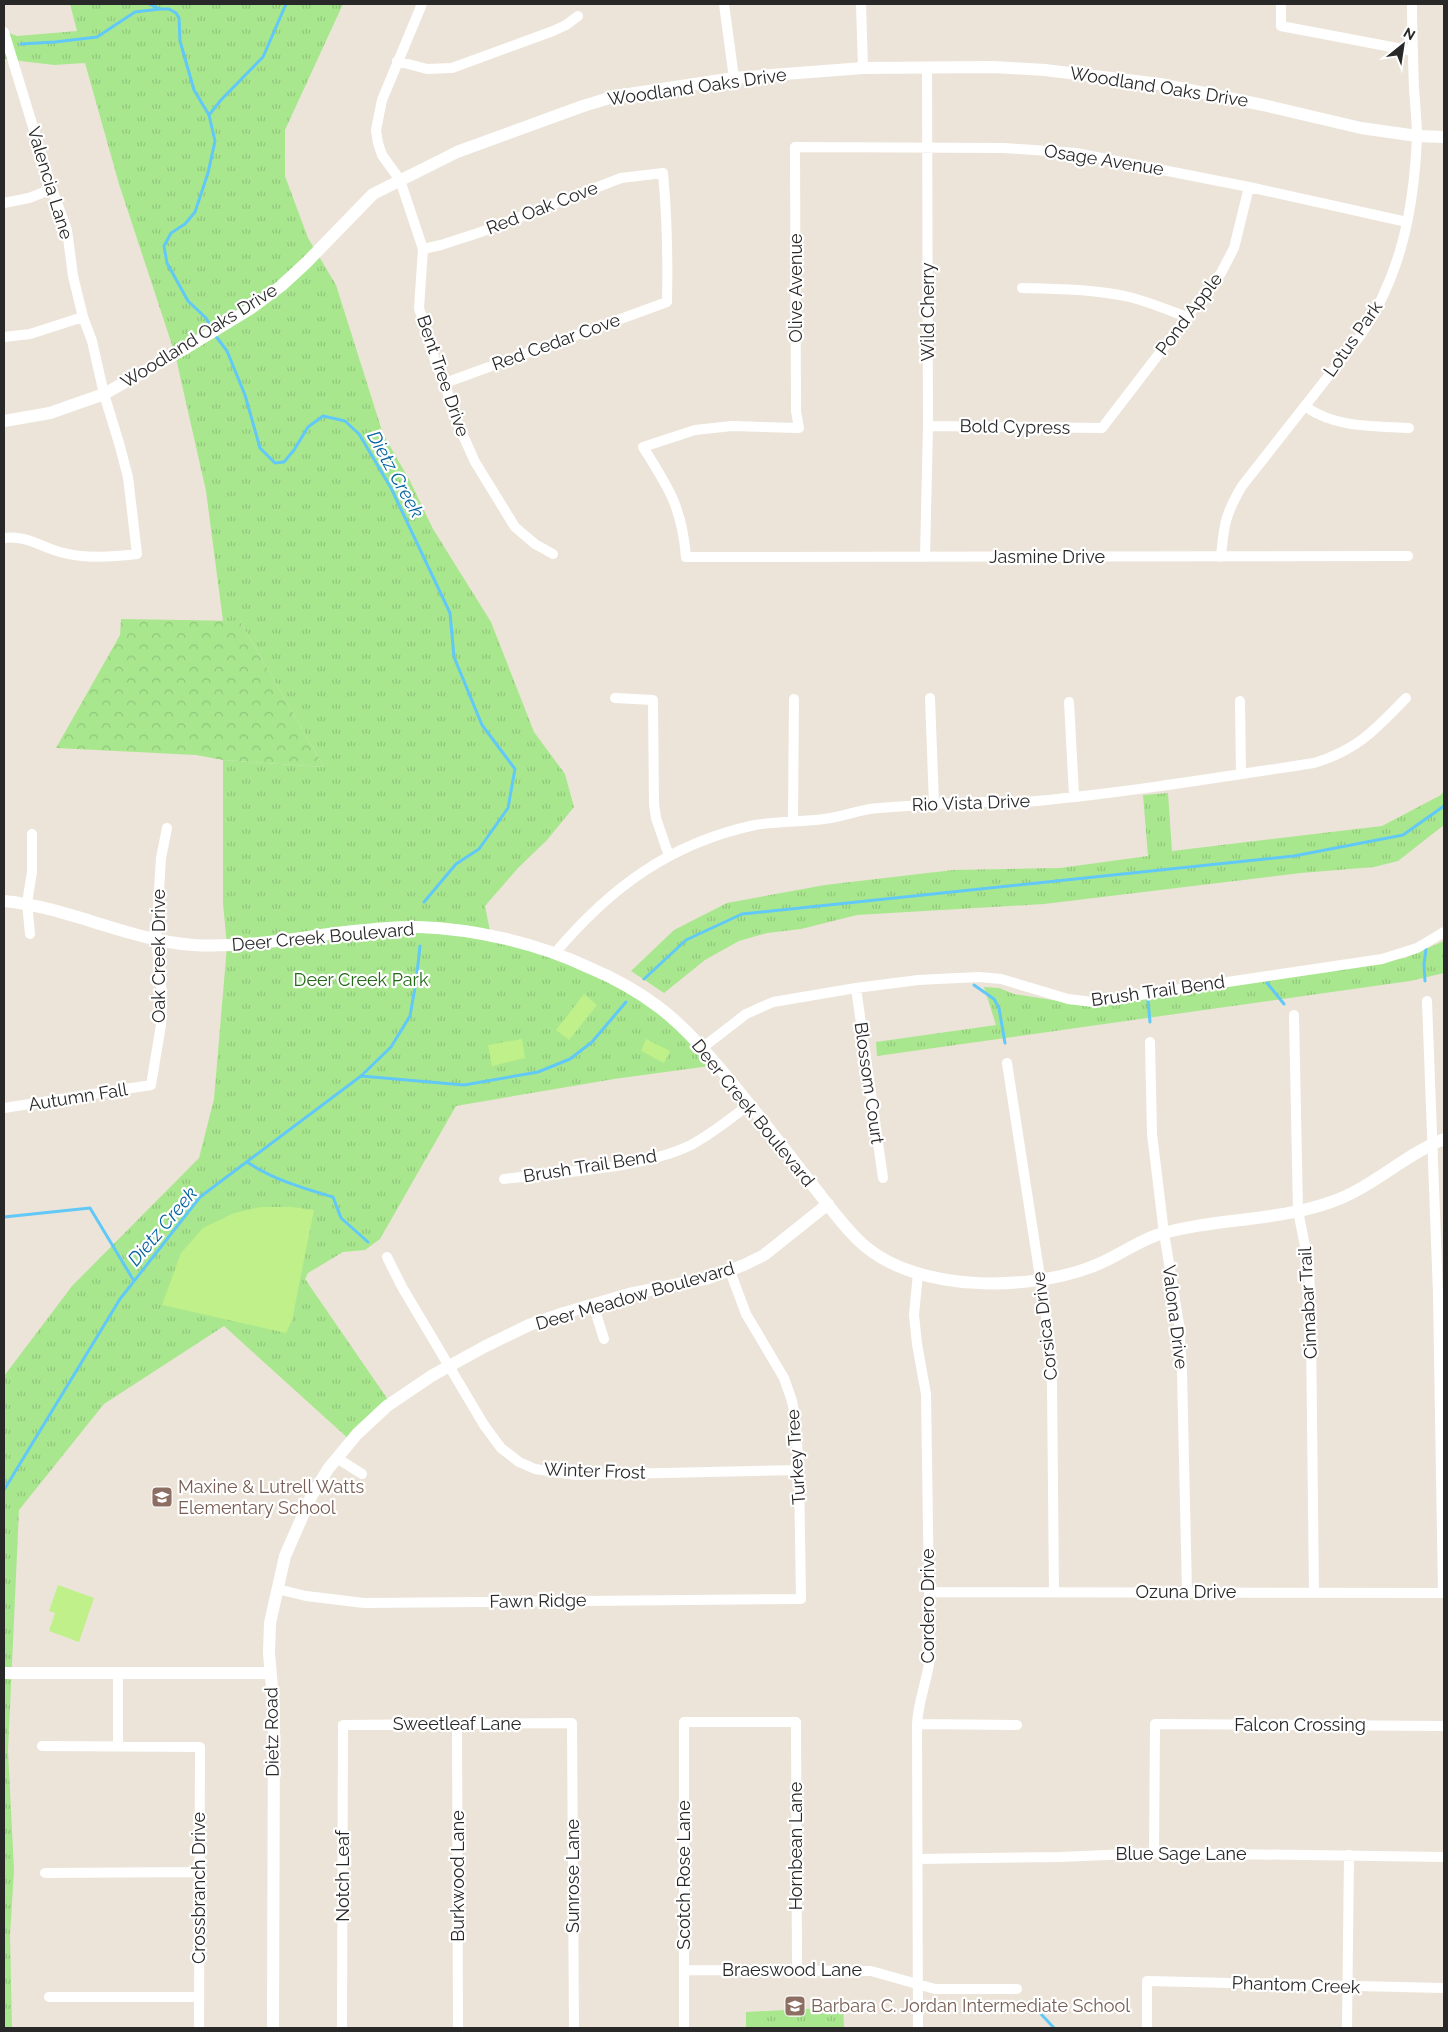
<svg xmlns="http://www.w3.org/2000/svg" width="1448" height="2032" viewBox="0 0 1448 2032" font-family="Raleway,sans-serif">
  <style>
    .grass { fill: url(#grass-tufts) }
    .forest { fill: url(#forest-crowns) }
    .pitch { fill: #bff08a }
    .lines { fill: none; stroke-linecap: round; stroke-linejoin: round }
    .stream { stroke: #61c8f7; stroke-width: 3 }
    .minor { stroke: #fff; stroke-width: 10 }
    .tertiary { stroke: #fff; stroke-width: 12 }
    .labels { text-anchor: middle; stroke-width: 4.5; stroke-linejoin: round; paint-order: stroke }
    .street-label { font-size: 18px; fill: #282828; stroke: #fff }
    .park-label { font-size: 18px; fill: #216914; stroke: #fff }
    .education-label { font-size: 18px; fill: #785e54; stroke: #fff; text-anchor: start }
    .water-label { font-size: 19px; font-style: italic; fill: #0362a0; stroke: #fff }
  </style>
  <defs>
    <pattern id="grass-tufts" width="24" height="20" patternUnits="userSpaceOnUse" patternTransform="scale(1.25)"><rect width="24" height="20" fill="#a9e78f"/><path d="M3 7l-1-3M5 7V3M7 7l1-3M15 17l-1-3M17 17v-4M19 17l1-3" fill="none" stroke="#91c67b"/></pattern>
    <pattern id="forest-crowns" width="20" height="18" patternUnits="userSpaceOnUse" patternTransform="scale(1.25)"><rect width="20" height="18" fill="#a9e78f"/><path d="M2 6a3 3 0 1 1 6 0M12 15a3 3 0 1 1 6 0" fill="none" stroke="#91c67b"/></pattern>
  </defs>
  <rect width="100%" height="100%" fill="#ece4d8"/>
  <path class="grass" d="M70,4h273l-58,126v46l23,62 28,47 47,149 27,47 23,48 58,93 43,110 31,42 9,33 -27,33 -29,28 -33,38 6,30 64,17 106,55 56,57 -103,14 -158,27 -76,133 -15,11 -22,2 -35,21 -3,6 86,125 -40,37 -127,-115 -120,78 -85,106 -11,241 6,119 -4,65 2,93h-8v-652l68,-90 127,-128 15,-59 13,-153 -4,-43v-143l101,7 -84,-146h-17l-17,-130 -31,-137 -56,-170 -34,-121 -31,2 -50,-6v-28l13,5 60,-5z
    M1444,791v34l-46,36 -24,6 -73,6 -257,31 -187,11 -56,14 -34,4 -28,8 -34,19 -41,33 -33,-22 43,-41 53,-27 98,-18 128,-15 107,-2 88,-12 -5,-61 25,-2 4,58 210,-25 59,-31z
    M1444,941v32l-34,8 -533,75 -1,-14 120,-17 -12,-38 15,1 15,6 76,12 315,-48z
    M843,2007l1,21h-98v-16z"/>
  <path class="forest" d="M121,619l119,2 84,146 -101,-7 -27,-5 -140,-7 64,-113z"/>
  <path class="pitch" d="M584,994l13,11 -28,35 -13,-10z
    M522,1039l3,19 -33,8 -4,-21z
    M646,1039l24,12 -6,12 -23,-12z
    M260,1207h31l23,3 -22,110 -6,13 -124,-28 19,-52 22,-25 31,-15z
    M58,1585l36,13 -15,44 -30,-11 6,-18 -6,-2z"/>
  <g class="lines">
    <path class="stream" d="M149,4l11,5h9l7,4 3,5 1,23 14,49 15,25 6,26 -7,32 -13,39 -10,12 -14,9 -7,13 3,17 21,38 18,17 6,11
      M21,44l34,-2 42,-5 38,-25 25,-3
      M209,115l12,-15 42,-43 23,-53
      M215,335l12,16 18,44 15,53 15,15 9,-1 10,-12 14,-23 15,-11 22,5 14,13 32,54 59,125 4,44 28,68 33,44 -7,39 -29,41 -23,15 -32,38
      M644,979l42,-39 56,-26 552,-58 109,-21 41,-29
      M1425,981l-1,-17 2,-15
      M1267,983l17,21
      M974,985l20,14 5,9 6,35
      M1148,1000l2,22
      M361,1076l103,9 74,-13 32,-13 22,-17 34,-40
      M247,1162c27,18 56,26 86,35l8,21 27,24
      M4,1217l86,-9 44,73
      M4,1490l116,-191 80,-102 161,-121 30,-29 19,-31 6,-34 4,-36
      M1041,2014l13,14"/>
    <path class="minor" d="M422,4l-40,96 -6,30 2,13 4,12 18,25 23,69 -4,59 18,59 8,16 8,30 22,49 40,65 20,17 18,10
      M724,4l10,74
      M861,4l2,64
      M1281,4v22l132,25
      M4,32l48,157 15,41 6,46 10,41 9,24 12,53 15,49 9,34 9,77c-26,3 -52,5 -77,-2 -20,-6 -35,-17 -56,-14
      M397,61l30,8 25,-1 101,-37 13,-6 12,-9
      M4,203l25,-5 23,-9
      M1407,222l-158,-35 -173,-34 -72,-5 -209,-1 1,264 3,17 -67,-2 -37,4 -52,17c26,41 39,61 43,110l722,-1
      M423,249l18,-4 40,-13 140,-54 42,-5c4,43 5,85 4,129l-222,81
      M1022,288c36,1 72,1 107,9 20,5 39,13 58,20
      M4,337l26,-3 53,-17
      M1306,407c30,21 67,19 103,21
      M928,426l174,2 119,-155 13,-25 15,-61
      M925,557l3,-131 -1,-359
      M1221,557c3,-33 4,-42 21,-71l118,-150c41,-60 54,-127 57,-199 0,-16 -2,-33 -3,-49 -1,-28 -2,-56 -2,-84
      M615,698l38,2 1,104 2,14 13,38
      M930,698l4,106
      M1240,701l1,73
      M1069,702l5,93
      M793,820l1,-121
      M30,934l-3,-31 5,-31v-38
      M555,953c55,-65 115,-110 200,-128 23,-4 46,-3 69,-6 19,-2 36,-10 55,-11 34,-3 68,-5 101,-6 19,0 38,0 57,-1 92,-9 185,-24 277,-38 43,-13 61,-33 92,-65
      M856,988l27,190
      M1294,1015l4,196 11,55 2,63 3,263
      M1150,1042l2,92 12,99 15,91 3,47 5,222
      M702,1048l44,-34 27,-12 83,-14 62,-8 61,-3 22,2 67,20 25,3 289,-43 35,-11 27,-16
      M1007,1063l43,279 2,42 2,208
      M4,1108l147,-23 10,-60 1,-30 -6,-56 5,-81 6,-30
      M504,1179c55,-7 138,-10 187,-34 21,-11 40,-27 59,-41
      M387,1257l15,30 82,138 17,23 18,14 16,7 41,6 223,-5
      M593,1304l11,35
      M337,1458l25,16
      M277,1589l29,7 58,7 437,-4 -2,-129 -4,-54 -3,-15 -8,-23 -38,-64 -16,-43
      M929,1592l514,1 -5,-299 -11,-293
      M118,1672v74
      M457,1724l1,304
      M917,1724l100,1
      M42,1746l158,1 -1,281
      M1154,1853l1,-129 289,2
      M918,1859l142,-2 94,-4 290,4
      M45,1873l154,-1
      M684,1970l187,1 64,18h82
      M49,1997h150
      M342,2028l1,-303 229,-2 2,305
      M684,2028v-306h112l1,247
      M918,2028l-1,-304c1,-22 10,-43 13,-66l-4,-264 -9,-50 -3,-29 4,-42
      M1147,2028v-47l297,7
      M1347,2028l2,-173"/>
    <path class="tertiary" d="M4,421l46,-8 54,-19 82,-46 64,-39 31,-23 25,-23 67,-69 84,-42 126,-46 33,-10 118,-18 129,-10 130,-1 52,3 115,14 103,21 98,23 56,8 27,1
      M4,901c64,6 124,39 189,44 48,3 96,-6 144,-12 27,-3 55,-7 81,-6 58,2 119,16 172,41 24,10 49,24 70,40 26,20 47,45 68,70 31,37 60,76 90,114 14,18 30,40 48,55 54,45 162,44 225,20 23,-8 43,-24 66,-32 56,-17 118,-13 174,-33 41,-14 73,-47 113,-63
      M4,1673h266
      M273,2028l1,-317 -5,-58 1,-30 15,-67 26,-59 17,-28 29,-35 30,-28 46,-31 51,-28 45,-22 35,-12 65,-19 80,-16 35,-13 20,-10 64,-51"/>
  </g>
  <defs>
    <g id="school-square" transform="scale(1.125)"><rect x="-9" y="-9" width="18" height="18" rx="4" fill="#8d6e63" stroke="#fff"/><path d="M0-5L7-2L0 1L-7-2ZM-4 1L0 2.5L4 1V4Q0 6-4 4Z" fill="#fff"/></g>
  </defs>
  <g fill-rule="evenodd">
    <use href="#school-square" x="162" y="1497"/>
    <use href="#school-square" x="795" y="2006"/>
  </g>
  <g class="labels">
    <g class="street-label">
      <text transform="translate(697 87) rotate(-8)" y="6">Woodland Oaks Drive</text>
      <text transform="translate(1159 87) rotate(9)" y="6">Woodland Oaks Drive</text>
      <text transform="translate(1104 160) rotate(9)" y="6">Osage Avenue</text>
      <text transform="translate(50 183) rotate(73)" y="6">Valencia Lane</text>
      <text transform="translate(542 208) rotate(-21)" y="6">Red Oak Cove</text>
      <text transform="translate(796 288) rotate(-90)" y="6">Olive Avenue</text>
      <text transform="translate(928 312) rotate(-90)" y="6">Wild Cherry</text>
      <text transform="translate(1189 314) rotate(-53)" y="6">Pond Apple</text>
      <text transform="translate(199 336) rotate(-32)" y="6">Woodland Oaks Drive</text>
      <text transform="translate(1353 339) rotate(-55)" y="6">Lotus Park</text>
      <text transform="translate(556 342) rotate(-20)" y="6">Red Cedar Cove</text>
      <text transform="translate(443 376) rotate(71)" y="6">Bent Tree Drive</text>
      <text transform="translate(1015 427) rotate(1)" y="6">Bold Cypress</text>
      <text x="1047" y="563">Jasmine Drive</text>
      <text transform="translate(971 803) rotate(-2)" y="6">Rio Vista Drive</text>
      <text transform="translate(323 937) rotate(-5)" y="6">Deer Creek Boulevard</text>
      <text transform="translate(159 956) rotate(-90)" y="6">Oak Creek Drive</text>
      <text transform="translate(1158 991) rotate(-8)" y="6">Brush Trail Bend</text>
      <text transform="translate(869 1083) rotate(82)" y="6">Blossom Court</text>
      <text transform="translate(78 1097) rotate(-9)" y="6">Autumn Fall</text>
      <text transform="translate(753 1113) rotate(51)" y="6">Deer Creek Boulevard</text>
      <text transform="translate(590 1166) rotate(-9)" y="6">Brush Trail Bend</text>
      <text transform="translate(635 1296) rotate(-16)" y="6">Deer Meadow Boulevard</text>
      <text transform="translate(1308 1303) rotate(-93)" y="6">Cinnabar Trail</text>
      <text transform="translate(1175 1317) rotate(83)" y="6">Valona Drive</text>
      <text transform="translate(1045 1326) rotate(-97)" y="6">Corsica Drive</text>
      <text transform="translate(796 1457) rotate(-94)" y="6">Turkey Tree</text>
      <text transform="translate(595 1471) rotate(2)" y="6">Winter Frost</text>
      <text x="1186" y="1598">Ozuna Drive</text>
      <text transform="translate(538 1601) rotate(-1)" y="6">Fawn Ridge</text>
      <text transform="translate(928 1606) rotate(-90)" y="6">Cordero Drive</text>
      <text x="457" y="1730">Sweetleaf Lane</text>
      <text x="1300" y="1731">Falcon Crossing</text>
      <text transform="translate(272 1732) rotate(-91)" y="6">Dietz Road</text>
      <text transform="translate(796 1846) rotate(-90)" y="6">Hornbean Lane</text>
      <text x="1181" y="1860">Blue Sage Lane</text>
      <text transform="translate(684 1875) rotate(-90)" y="6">Scotch Rose Lane</text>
      <text transform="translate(343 1876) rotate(-90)" y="6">Notch Leaf</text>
      <text transform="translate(458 1876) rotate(-90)" y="6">Burkwood Lane</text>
      <text transform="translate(573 1876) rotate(-90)" y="6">Sunrose Lane</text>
      <text transform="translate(199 1888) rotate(-90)" y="6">Crossbranch Drive</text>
      <text x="792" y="1976">Braeswood Lane</text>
      <text transform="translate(1296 1985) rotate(2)" y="6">Phantom Creek</text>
    </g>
    <g class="park-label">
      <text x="361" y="986">Deer Creek Park</text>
    </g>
    <g class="education-label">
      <text x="178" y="1493">Maxine &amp; Lutrell Watts<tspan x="178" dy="21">Elementary School</tspan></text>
      <text x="811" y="2012">Barbara C. Jordan Intermediate School</text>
    </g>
    <g class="water-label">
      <text transform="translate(396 474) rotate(61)" y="7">Dietz Creek</text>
      <text transform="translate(162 1226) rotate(-50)" y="7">Dietz Creek</text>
    </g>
  </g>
  <rect width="1448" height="2032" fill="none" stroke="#282828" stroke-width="10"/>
  <g transform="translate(1403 45) rotate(30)" stroke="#ffffff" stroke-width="4" paint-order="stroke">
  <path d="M0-4L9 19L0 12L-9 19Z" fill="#282828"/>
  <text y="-8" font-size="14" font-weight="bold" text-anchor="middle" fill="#282828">N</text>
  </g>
</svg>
